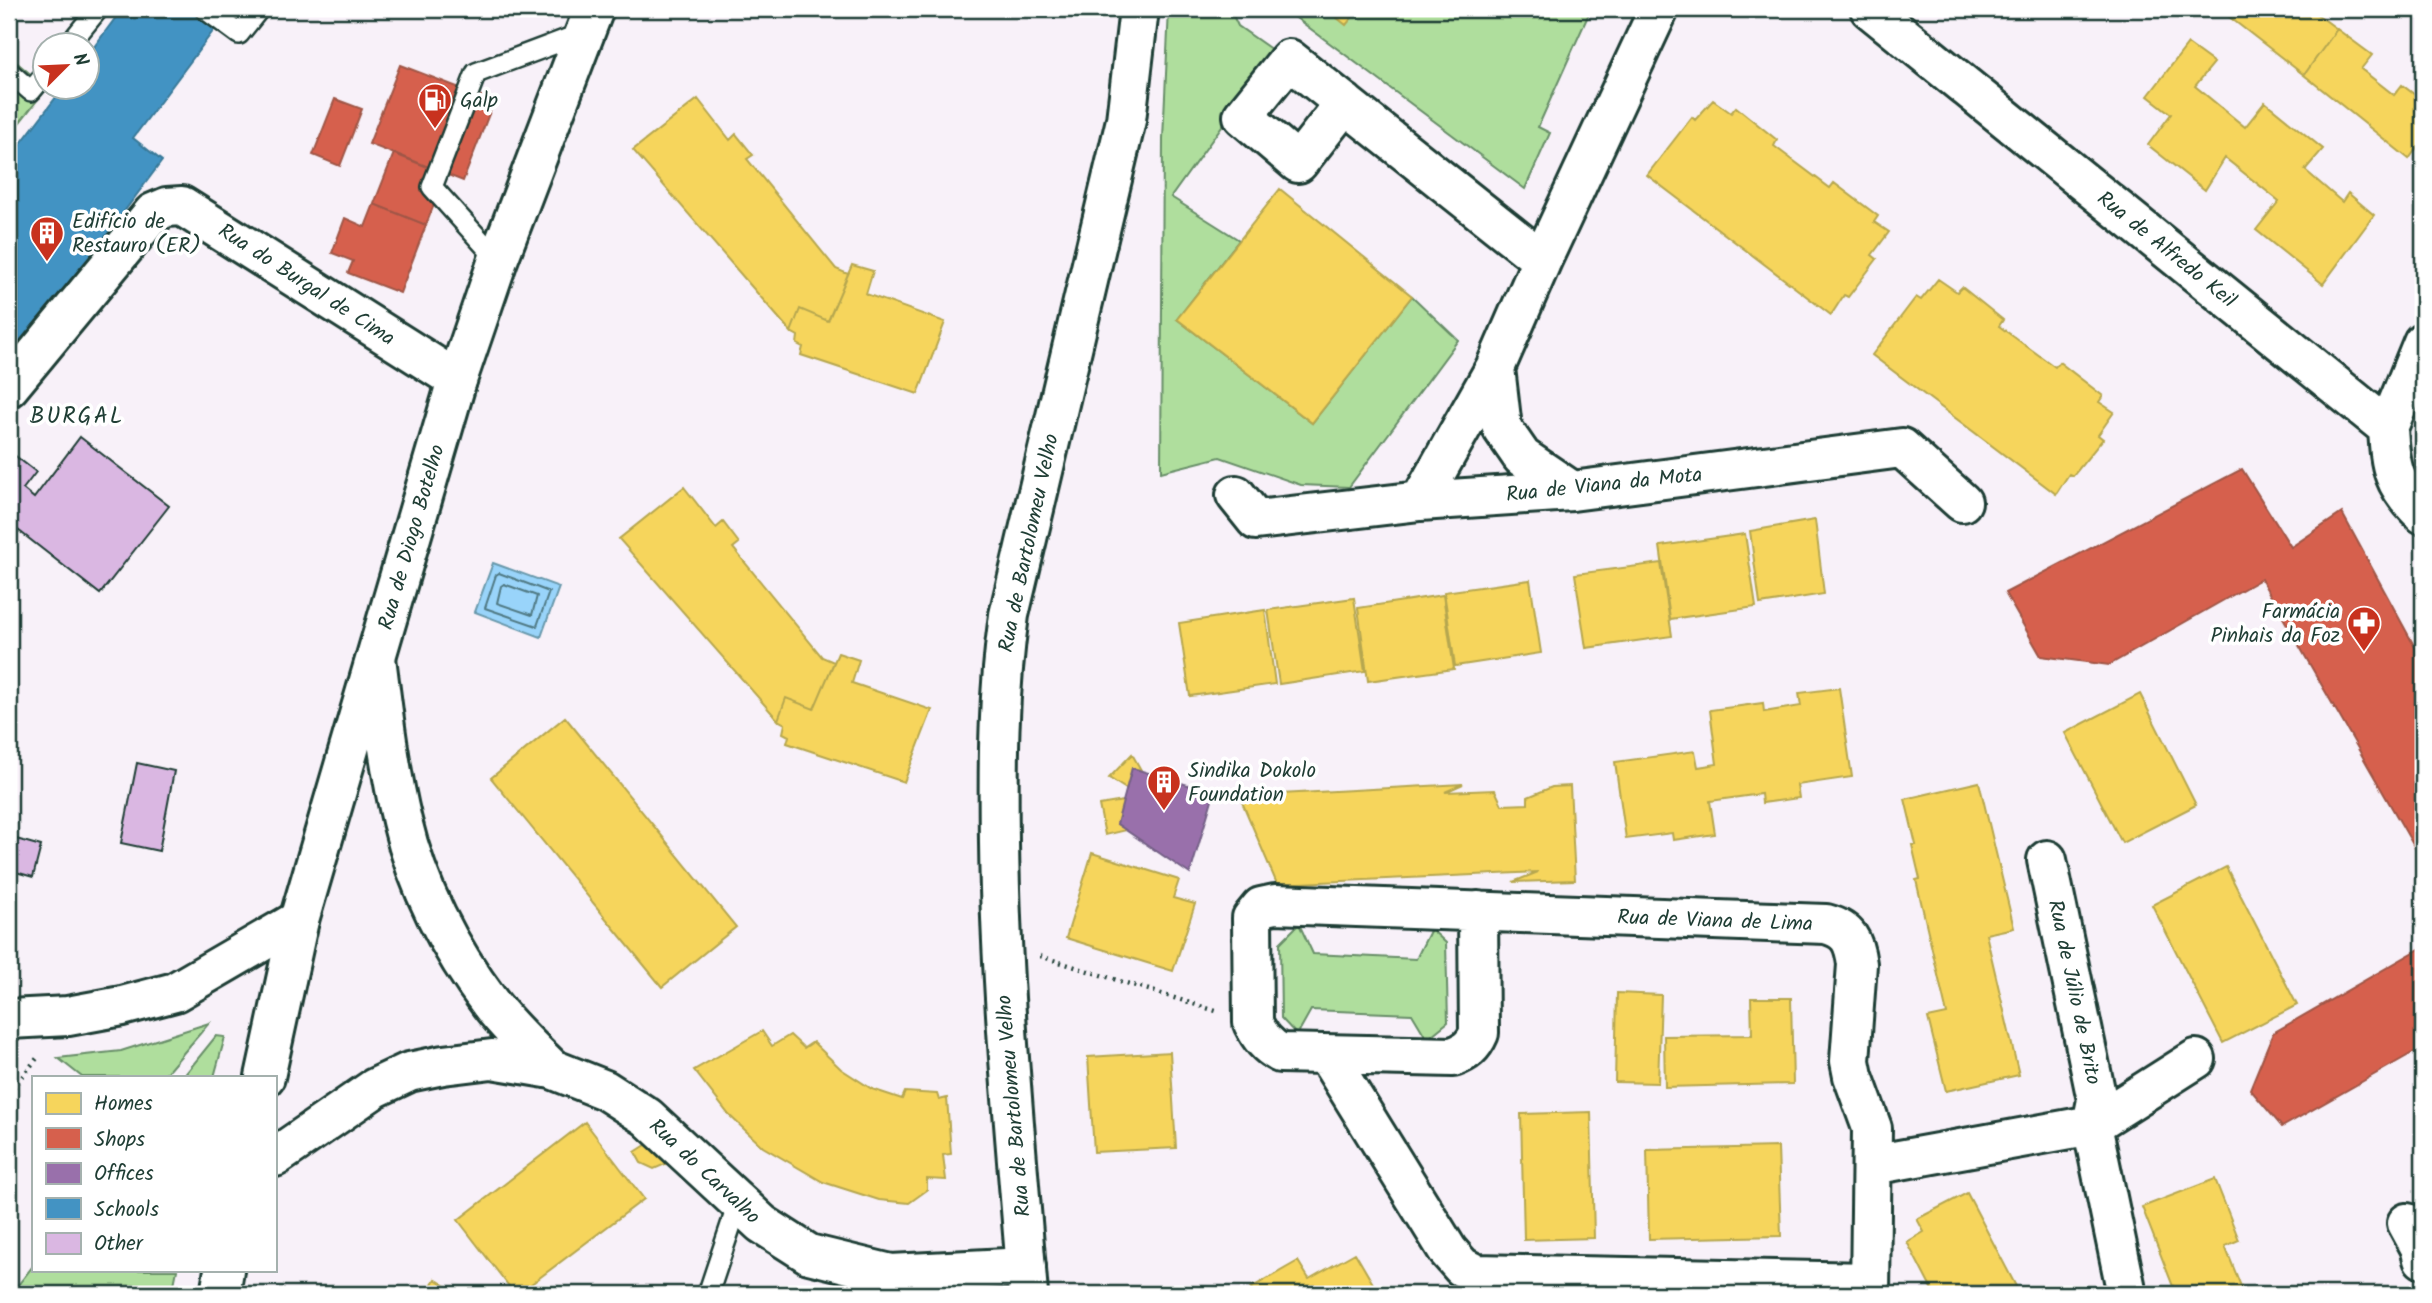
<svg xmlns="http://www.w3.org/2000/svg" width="2432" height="1303" viewBox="0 0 2432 1303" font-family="Kalam,sans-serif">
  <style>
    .green { fill: #afde9d; stroke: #678e68; stroke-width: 2 }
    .water { fill: #99d4fa; stroke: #6898ab; stroke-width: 2 }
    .homes { fill: #f6d55c; stroke: #b6a750; stroke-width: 2 }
    .shops { fill: #d6604d; stroke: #9f5646; stroke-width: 2 }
    .offices { fill: #9970ab; stroke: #746187; stroke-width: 2 }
    .schools { fill: #4393c3; stroke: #387998; stroke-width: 2 }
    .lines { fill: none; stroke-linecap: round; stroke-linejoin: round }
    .shore { stroke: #507983; stroke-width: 2 }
    .building { fill: #dab7e2; stroke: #1f3d34; stroke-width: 2 }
    .service-casing { stroke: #1f3d34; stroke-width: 24 }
    .minor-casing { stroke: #1f3d34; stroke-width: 44 }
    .tertiary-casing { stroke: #1f3d34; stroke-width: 44 }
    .secondary-casing { stroke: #1f3d34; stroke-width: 44 }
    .path { stroke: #1f3d34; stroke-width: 4.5; stroke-dasharray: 2 5; stroke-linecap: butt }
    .service { stroke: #fff; stroke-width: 19 }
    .minor { stroke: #fff; stroke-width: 38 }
    .tertiary { stroke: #fff; stroke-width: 38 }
    .secondary { stroke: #fff; stroke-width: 38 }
    .labels { text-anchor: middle; stroke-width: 7; stroke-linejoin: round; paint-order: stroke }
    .poi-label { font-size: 21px; fill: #1f3d34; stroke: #fff; text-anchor: start }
    .street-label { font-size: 21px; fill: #1f3d34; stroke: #fff }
    .neighbourhood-label { font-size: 23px; letter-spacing: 2px; fill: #1f3d34; stroke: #fff }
  </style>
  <rect width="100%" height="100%" fill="#f8f1f9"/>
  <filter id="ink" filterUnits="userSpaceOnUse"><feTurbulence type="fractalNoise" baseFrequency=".0143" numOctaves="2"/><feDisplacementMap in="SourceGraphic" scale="14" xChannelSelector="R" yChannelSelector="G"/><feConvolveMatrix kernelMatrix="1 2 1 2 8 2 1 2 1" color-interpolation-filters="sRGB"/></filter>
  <g filter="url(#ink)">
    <path class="green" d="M1169,9h61l8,17 37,26 -104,145 68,43 -62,79 135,104 100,-127 46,44 -109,147 -48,-2 -81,-28 -59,15 2,-333z
      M1284,9h307l-53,118 12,6 -25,56z
      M9,56l38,32 -38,48z
      M1299,924l14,30 103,5 15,-30 15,14 2,79 -21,17 -15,-25 -101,-4 -14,25 -16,-17 -1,-75z
      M209,1023l-46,54h-81l-24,-19 63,-7z
      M216,1036l9,1 -11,40h-31z
      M33,1266v4h144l-5,24h-161z"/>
    <path class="water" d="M493,563l66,24 -18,50 -66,-25z"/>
    <path class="homes" d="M1326,9h33l-13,16z
      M2219,9h91l27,20 -33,46z
      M2337,29l35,26 -11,14 33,26 8,-10 21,16v38l-14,20 -105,-84z
      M2188,44l26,19 -19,23 50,41 20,-25 58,47 -18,21 37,32 6,-9 26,22 -51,69 -67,-54 23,-29 -54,-43 -20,32 -57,-45 23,-31 -23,-18z
      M698,99l32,41 6,-6 17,21 -6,4 89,110 12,5 -20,47 -28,-12 -9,23 -158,-182z
      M1713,100l18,13 5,-6 41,33 -3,6 56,42 4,-5 44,33 -4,6 15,10 -17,23 5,4 -29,38 -4,-2 -13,20 -184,-140 45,-58 3,3z
      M1280,189l132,107 -100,127 -135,-104z
      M852,265l21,6 -7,23 79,28 -27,72 -117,-39 2,-8 -6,-3 1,-8 -7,-4 9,-23 28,12z
      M1938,279l19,13 5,-5 41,33 -4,6 56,41 4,-5 44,34 -4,6 15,10 -16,23 5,4 -30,37 -4,-2 -13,20 -184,-139 44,-58 5,3z
      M684,487l32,41 7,-6 16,21 -6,5 89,109 12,5 -20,47 -28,-11 -8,22 -159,-181z
      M1815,520l9,74 -64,10 -10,-73z
      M1745,534l11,73 -86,12 -10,-73z
      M1661,563l11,73 -86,12 -11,-74z
      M1530,580l11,73 -86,13 -11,-74z
      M1443,595l11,74 -86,12 -10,-73z
      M1354,598l11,73 -86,13 -11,-74z
      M1265,610l10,74 -85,12 -11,-73z
      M838,653l21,7 -7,23 80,27 -28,72 -117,-39 2,-7 -6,-3 2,-9 -7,-4 8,-22 28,11z
      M1839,688l13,89 -55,8 2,13 -37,5 -1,-9 -51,7 5,33 -42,6 -1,-7 -46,6 -11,-77 80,-11 3,16 19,-3 -7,-54 53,-7 1,9 37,-6 -2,-13z
      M2140,694l56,111 -74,38 -57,-110z
      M565,717l171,210 -74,60 -171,-209z
      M1132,754l9,16 -9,-2 -6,21 -17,-11z
      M1979,782l35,146 -28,6 33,141 -73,16 -18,-73 19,-4 -31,-134 4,-1 -8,-34h4l-11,-46z
      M1463,784l-18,8 50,-2 7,15 26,-1v-7l24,-10 18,-1 5,94 -62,2 25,-10 -261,12 -35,-82v-6z
      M1123,801l-6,23 9,6 -21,5 -6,-30z
      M1092,853l87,27 -6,18 22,6 -22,67 -107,-33z
      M2226,867l71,138 -74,38 -71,-138z
      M1617,993l44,2 -3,88 -43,-1z
      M1751,998h40l2,86 -128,3 -1,-51 88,-1z
      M762,1031l10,15 18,-11 14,13 9,-6 28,27 31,20 30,10 3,-7 32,2 2,6 8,-2 4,56 -8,1 3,25 -19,-1v11l-18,13 -30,-3 -56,-18 -60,-35 -34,-32 -35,-45z
      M1170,1052l6,96 -82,4 -6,-95z
      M1591,1112l3,126 -70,2 -3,-126z
      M585,1122l59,77 -126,95h-3l-57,-74z
      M649,1143l19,20 -14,6 -13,-6 -6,-11z
      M1778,1147l3,89 -132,3 -2,-89z
      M2215,1179l24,61 -14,6 19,48h-68l-34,-87z
      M1967,1193l53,101h-86l-27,-52 17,-10 -7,-13z
      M1355,1253l24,41h-125l-3,-6 47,-27 11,18z
      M435,1279l24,15h-33z"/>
    <path class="shops" d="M400,65l94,36 -31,80 -94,-37z
      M335,99l27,10 -22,57 -27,-11z
      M394,153l52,21 -20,51 -52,-21z
      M374,204l52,21 -26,68 -52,-20 5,-12 -21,-8 13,-35 20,9z
      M2242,469l49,78 51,-34 81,149v200l-162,-283 -152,86 -68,-9 -36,-63z
      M2423,947v100l-141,80 -32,-38 23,-56z"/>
    <path class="offices" d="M1132,768l82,25 -24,81 -73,-50z"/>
    <path class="schools" d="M122,9h72l23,17 -84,112 29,23 -153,204v-206l54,-71h25v-33z"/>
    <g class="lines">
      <path class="shore" d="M499,573l50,19 -12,34 -52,-18 11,-33z
        M504,584l33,12 -5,19 -35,-12 4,-17z"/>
    </g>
    <path class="building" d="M80,437l89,69 -69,88 -91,-71v-72l27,21 -13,17 11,9z
      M137,763l37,8 -15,80 -38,-8z
      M9,837l32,9 -8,31 -24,-7z"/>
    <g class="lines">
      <g class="service-casing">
        <path id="service" d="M205,9l34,25 20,-25
          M68,46l30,-37
          M9,72l22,19 15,-18
          M498,260l-66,-73 44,-114 107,-40
          M708,1294l30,-90"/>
      </g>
      <g class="minor-casing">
        <path id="minor" d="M1870,9l518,419c2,40 5,57 35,86
          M1345,103l-47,60 -55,-47 46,-57 253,201
          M1495,368l7,60 20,29 50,34
          M9,387l144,-174 14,-6 15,-1 275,174
          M2388,428l35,-86
          M1236,495l20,25 164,-19 152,-10 330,-43 60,54
          M1420,501l75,-133 47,-108 117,-251
          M376,658c7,54 13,109 26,163 15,65 48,129 88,182 18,24 41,45 62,66
          M2047,860l50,240 -5,25 35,169
          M1478,911l1,122c-6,14 -13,19 -26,24l-173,-4c-13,-7 -20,-16 -27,-30l-1,-105 9,-11 14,-3 551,20c23,6 28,18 31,40l-7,97 3,15 19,52 -2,166
          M9,1019l59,-3 54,-10 53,-14 124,-72
          M1327,1055l121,196 14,16 14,7 394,8
          M275,1157l100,-69 34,-16 34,-7 49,-6 60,10 53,21 42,27 115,107 47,30 82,20 135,-7
          M1872,1165l220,-40 104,-66
          M2407,1223l13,24 3,12"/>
      </g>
      <g class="tertiary-casing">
        <path id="tertiary" d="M1028,1294c-12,-150 -27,-300 -29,-451 -1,-79 -1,-149 10,-228l117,-495 13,-111"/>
      </g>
      <g class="secondary-casing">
        <path id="secondary" d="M265,1077l34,-157 158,-540 41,-120 96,-251
          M220,1294l4,-24"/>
      </g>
      <path class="path" d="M1040,956l176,55
        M9,1093l29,-36"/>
      <use href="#service" class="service"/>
      <use href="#minor" class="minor"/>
      <use href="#tertiary" class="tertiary"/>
      <use href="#secondary" class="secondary"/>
    </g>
  </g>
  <defs>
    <g id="fuel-pin" transform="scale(1.75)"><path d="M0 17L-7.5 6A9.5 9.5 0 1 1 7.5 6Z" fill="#c8321e" stroke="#fff"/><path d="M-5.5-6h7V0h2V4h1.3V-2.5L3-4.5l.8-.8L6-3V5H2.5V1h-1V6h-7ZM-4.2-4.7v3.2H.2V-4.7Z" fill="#fff"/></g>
    <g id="building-pin" transform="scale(1.75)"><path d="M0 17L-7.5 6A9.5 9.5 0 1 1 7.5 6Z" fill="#c8321e" stroke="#fff"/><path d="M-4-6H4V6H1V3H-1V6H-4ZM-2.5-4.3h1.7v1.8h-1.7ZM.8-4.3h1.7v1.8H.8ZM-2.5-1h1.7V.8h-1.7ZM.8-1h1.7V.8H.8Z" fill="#fff"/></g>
    <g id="pharmacy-pin" transform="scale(1.75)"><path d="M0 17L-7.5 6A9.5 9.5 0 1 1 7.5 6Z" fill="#c8321e" stroke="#fff"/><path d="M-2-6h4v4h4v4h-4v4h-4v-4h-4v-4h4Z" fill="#fff"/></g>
  </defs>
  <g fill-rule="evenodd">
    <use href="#fuel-pin" x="435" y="100"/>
    <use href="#building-pin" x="47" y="233"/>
    <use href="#pharmacy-pin" x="2364" y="623"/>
    <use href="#building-pin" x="1164" y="782"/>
  </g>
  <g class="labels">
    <g class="poi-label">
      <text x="460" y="107">Galp</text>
      <text x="72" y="228">Edifício de<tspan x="72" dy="24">Restauro (ER)</tspan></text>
      <text x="2340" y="618" text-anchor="end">Farmácia<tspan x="2340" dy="24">Pinhais da Foz</tspan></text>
      <text x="1188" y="777">Sindika Dokolo<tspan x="1188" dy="24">Foundation</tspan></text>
    </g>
    <g class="street-label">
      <text transform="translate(2167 249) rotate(39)" y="7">Rua de Alfredo Keil</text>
      <text transform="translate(307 284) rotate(33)" y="7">Rua do Burgal de Cima</text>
      <text transform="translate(1604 484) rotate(-6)" y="7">Rua de Viana da Mota</text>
      <text transform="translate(411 537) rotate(-74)" y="7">Rua de Diogo Botelho</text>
      <text transform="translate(1028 543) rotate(-78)" y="7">Rua de Bartolomeu Velho</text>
      <text transform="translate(1715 920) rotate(2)" y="7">Rua de Viana de Lima</text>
      <text transform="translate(2075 992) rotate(78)" y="7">Rua de Júlio de Brito</text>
      <text transform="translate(1013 1106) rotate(-95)" y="7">Rua de Bartolomeu Velho</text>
      <text transform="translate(705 1171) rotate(43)" y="7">Rua do Carvalho</text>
    </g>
    <g class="neighbourhood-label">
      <text x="77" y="423">BURGAL</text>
    </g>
  </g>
  <rect width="2432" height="1303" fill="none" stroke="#fff" stroke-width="35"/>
  <rect x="18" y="18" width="2397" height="1268" fill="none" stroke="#1f3d34" stroke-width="2.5" filter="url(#ink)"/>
  <rect x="32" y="1076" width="245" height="196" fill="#ffffff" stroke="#a5b1ae" stroke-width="2"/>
  <rect x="46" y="1093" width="35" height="21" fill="#f6d55c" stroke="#a5b1ae" stroke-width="2"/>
  <text x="94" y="1110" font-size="21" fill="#1f3d34">Homes</text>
  <rect x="46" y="1128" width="35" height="21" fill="#d6604d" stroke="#a5b1ae" stroke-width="2"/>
  <text x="94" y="1146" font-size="21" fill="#1f3d34">Shops</text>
  <rect x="46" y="1163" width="35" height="21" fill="#9970ab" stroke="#a5b1ae" stroke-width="2"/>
  <text x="94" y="1180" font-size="21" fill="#1f3d34">Offices</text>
  <rect x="46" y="1198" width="35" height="21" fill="#4393c3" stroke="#a5b1ae" stroke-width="2"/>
  <text x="94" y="1216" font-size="21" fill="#1f3d34">Schools</text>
  <rect x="46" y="1233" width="35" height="21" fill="#dab7e2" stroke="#a5b1ae" stroke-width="2"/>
  <text x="94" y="1250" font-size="21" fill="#1f3d34">Other</text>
  <g transform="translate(66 66) rotate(66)"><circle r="33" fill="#ffffff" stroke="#a5b1ae" stroke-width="2"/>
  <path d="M0-5L12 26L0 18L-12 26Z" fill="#c8321e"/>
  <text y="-10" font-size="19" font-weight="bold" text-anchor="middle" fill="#1f3d34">N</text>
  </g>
</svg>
